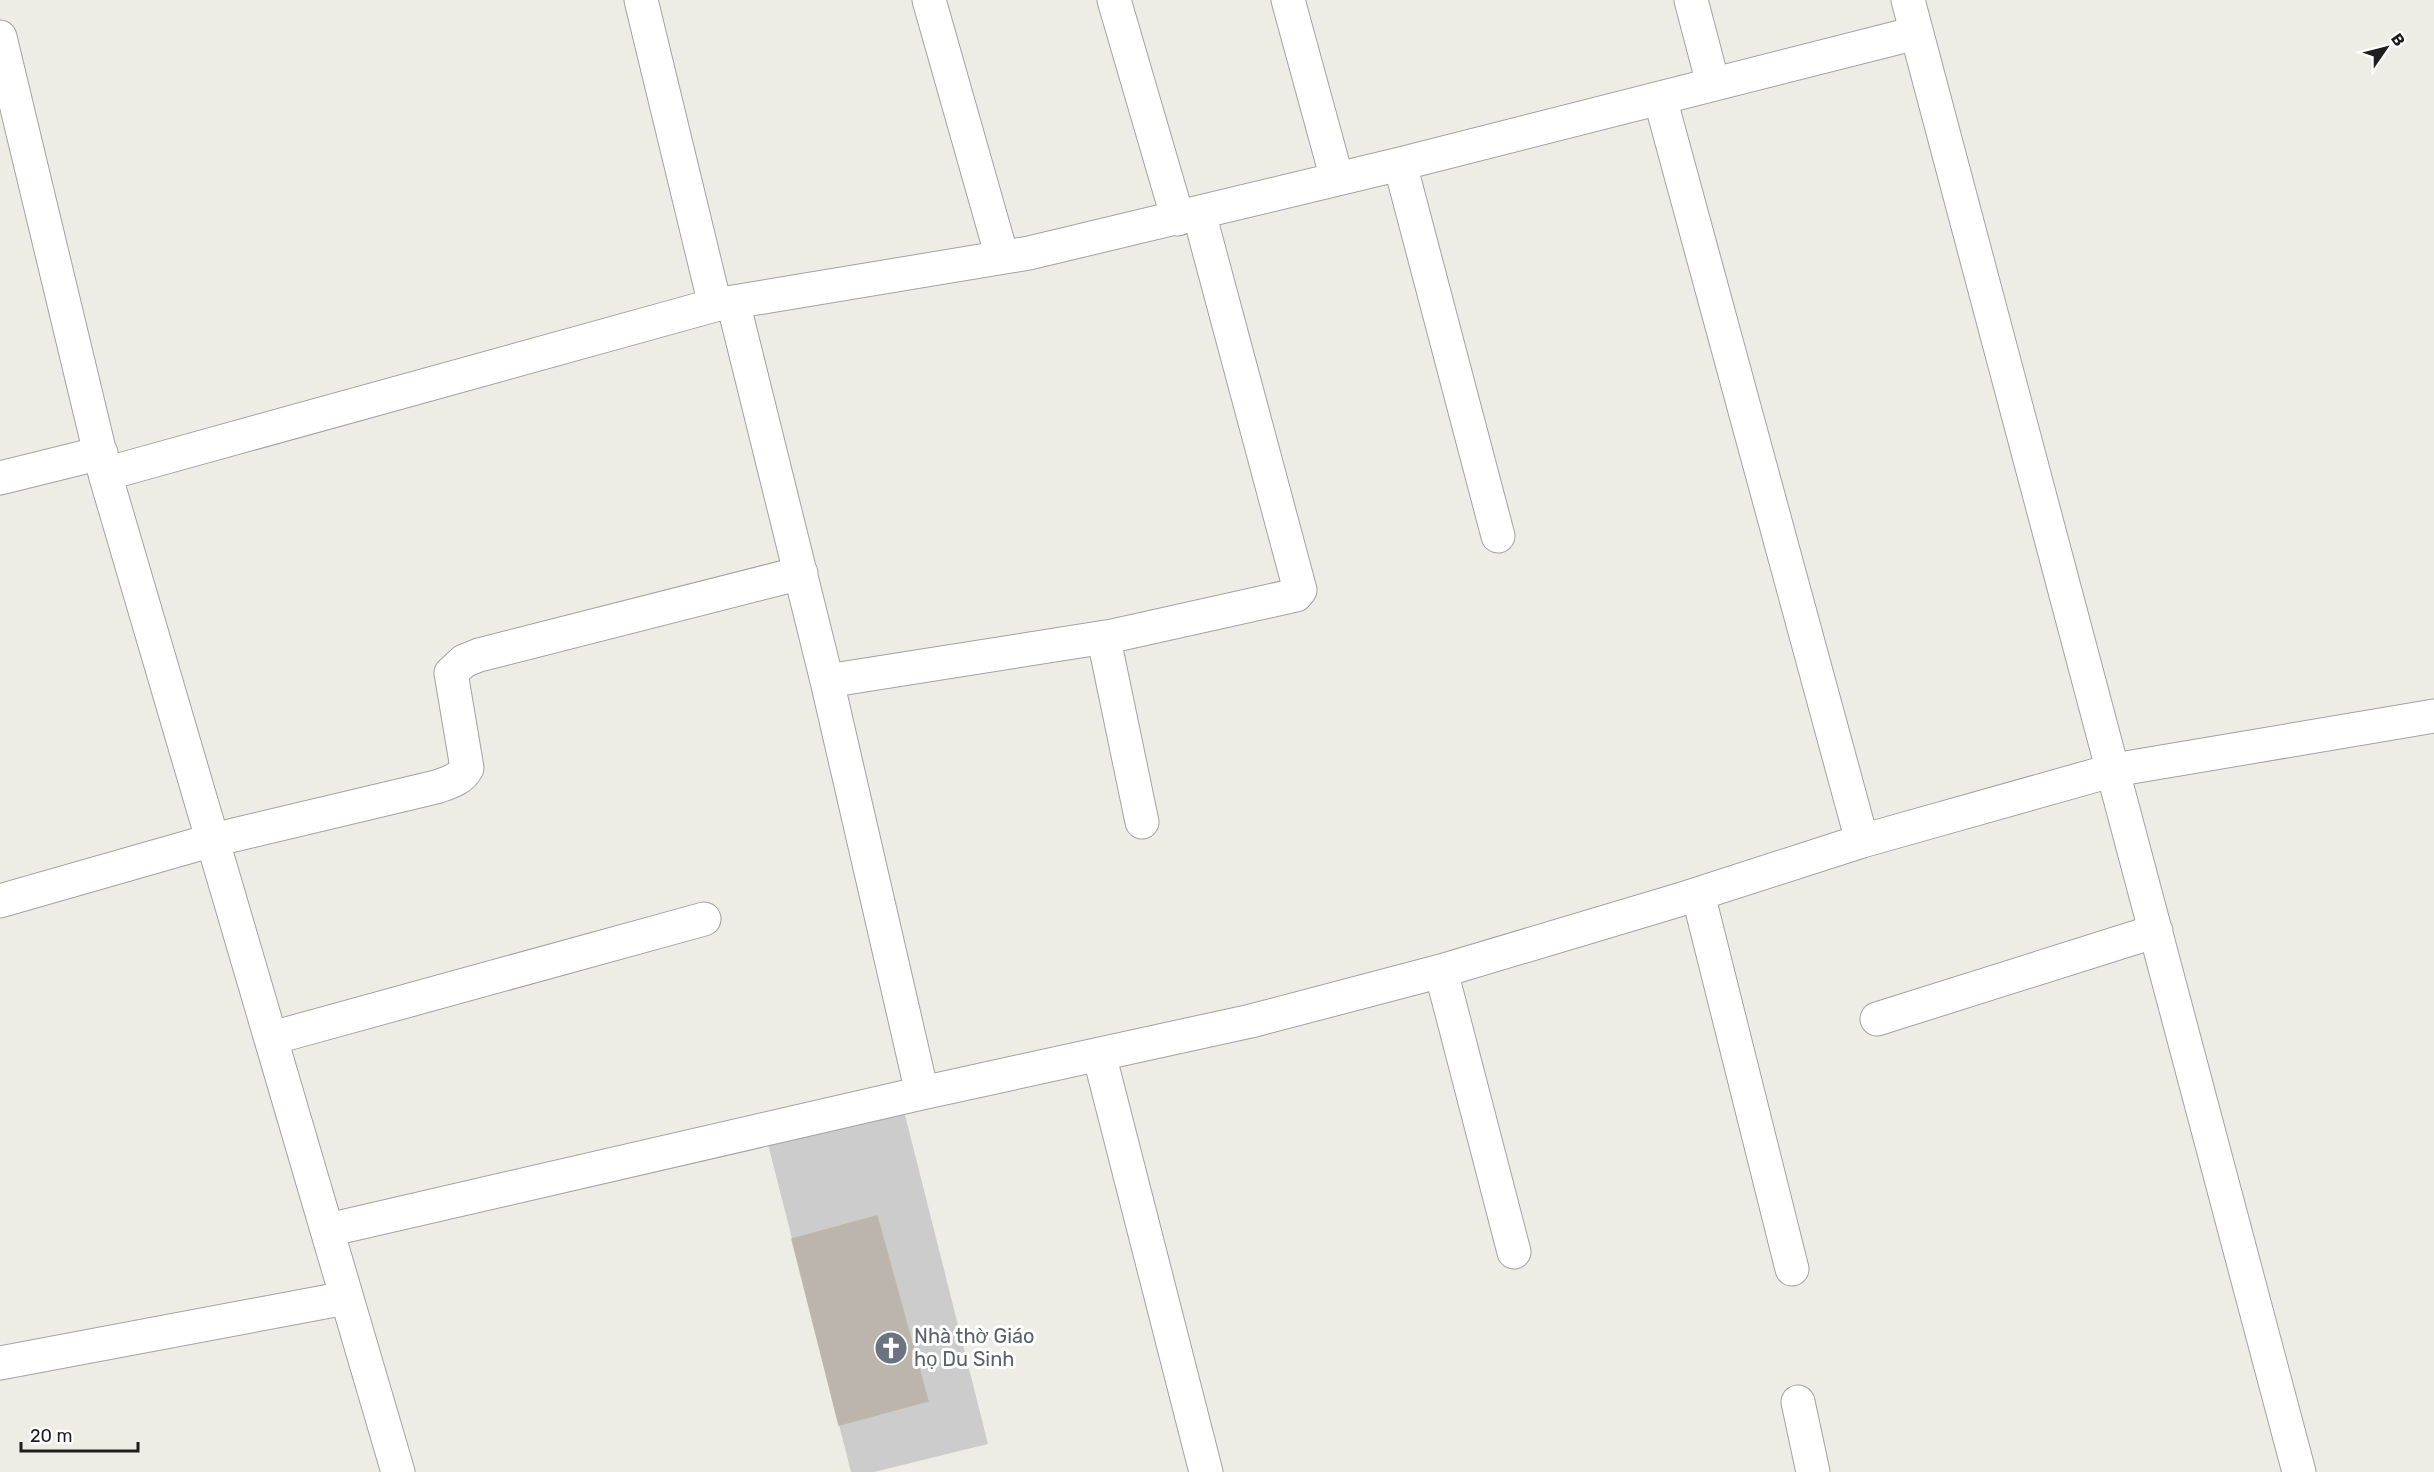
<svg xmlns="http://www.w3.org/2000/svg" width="2434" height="1472" viewBox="0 0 2434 1472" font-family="Rubik,sans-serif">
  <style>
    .religious { fill: #ccc }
    .building { fill: #bbb5ae; stroke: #bfb6a8; stroke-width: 1.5 }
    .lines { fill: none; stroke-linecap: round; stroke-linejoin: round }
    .street-casing { stroke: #a2a2a2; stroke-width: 35 }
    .street { stroke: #fff; stroke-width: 33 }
    .labels { text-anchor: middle; stroke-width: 6; stroke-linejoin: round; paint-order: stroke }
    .worship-label { font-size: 20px; fill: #5b616d; stroke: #fff; text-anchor: start }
  </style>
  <rect width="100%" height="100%" fill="#eeede5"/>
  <path class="religious" d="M904,1111l84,333 -114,28h-23l-83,-328z"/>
  <path class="building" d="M877,1216l51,185 -89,24 -47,-186z"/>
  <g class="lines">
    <g class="street-casing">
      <path id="street" d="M641,0l74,305
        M929,0l73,257
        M1114,0l64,219
        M1288,0l49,179
        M1691,0l22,84
        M1908,0l391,1472
        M0,37l105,437 293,998
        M1660,98l202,743
        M1400,164l98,372
        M733,302l94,379 95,412
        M105,474l610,-169 314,-52 371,-89 516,-131
        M0,478l101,-25
        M827,681l285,-45
        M1142,822l-36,-173 1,-8 5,-5 184,-41 4,-5 -101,-377
        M1698,894l94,375
        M0,901l213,-61 223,-53c11,-4 25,-7 31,-19l-16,-95 13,-12 15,-6 322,-82
        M1441,971l73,281
        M1877,1019l279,-88
        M272,1038l432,-119
        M1099,1054l107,418
        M328,1230l594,-137 329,-72 190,-50 241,-72 180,-58 252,-71 320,-54
        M0,1363l346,-65
        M1798,1402l15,70"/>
    </g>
    <use href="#street" class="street"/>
  </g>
  <defs>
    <g id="church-disc" transform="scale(1.725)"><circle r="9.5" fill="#6b7280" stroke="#fff"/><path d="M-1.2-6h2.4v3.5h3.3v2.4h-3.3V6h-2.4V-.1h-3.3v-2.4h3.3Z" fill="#fff"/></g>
  </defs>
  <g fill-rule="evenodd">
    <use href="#church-disc" x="891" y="1348"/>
  </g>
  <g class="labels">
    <g class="worship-label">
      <text x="914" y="1343">Nhà thờ Giáo<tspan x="914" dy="23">họ Du Sinh</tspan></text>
    </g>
  </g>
  <g transform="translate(2386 48) rotate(55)" stroke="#ffffff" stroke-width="4.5" paint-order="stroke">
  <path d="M0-4.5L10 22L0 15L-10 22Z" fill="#1e1e1e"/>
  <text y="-9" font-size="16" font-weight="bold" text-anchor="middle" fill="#1e1e1e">B</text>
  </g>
  <path d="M21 1442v9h117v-9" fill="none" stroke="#1e1e1e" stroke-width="3"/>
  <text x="30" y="1442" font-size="18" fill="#1e1e1e" stroke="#ffffff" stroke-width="4.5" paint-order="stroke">20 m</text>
</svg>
